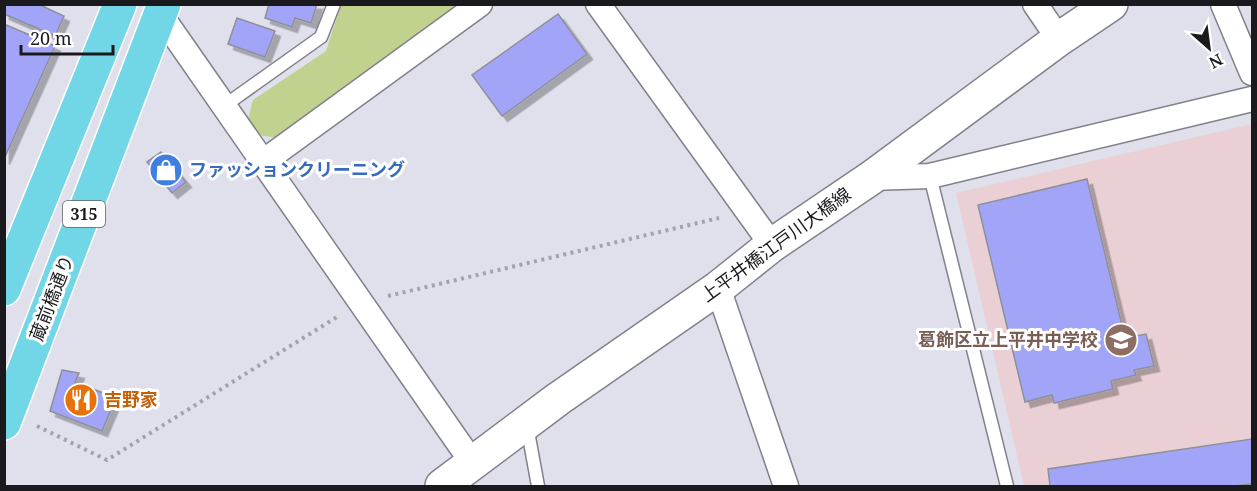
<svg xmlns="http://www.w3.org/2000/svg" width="1257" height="491" viewBox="0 0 1257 491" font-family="'Noto Serif','Noto Sans JP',serif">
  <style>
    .education { fill: #ead0d4 }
    .green { fill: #c1d28f }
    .building { fill: #a2a5f7; stroke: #8e8f99; stroke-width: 1.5; filter: url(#shadow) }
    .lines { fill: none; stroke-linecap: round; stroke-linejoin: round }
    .lane-casing { stroke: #80818b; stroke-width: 15 }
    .street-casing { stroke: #80818b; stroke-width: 27 }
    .secondary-casing { stroke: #80818b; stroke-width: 36 }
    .primary-casing { stroke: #fff; stroke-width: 36 }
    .path { stroke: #a2a3ac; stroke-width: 4; stroke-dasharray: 3 4.5; stroke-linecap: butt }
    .lane { stroke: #fff; stroke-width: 12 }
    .street { stroke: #fff; stroke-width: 24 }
    .secondary { stroke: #fff; stroke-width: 33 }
    .primary { stroke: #71d7e6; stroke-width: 33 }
    .labels { text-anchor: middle; stroke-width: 6; stroke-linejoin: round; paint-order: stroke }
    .shield { fill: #fff; stroke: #5f5f62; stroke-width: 1.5 }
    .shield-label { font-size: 16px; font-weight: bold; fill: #1a1a1e }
    .shop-label { font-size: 18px; font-weight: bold; fill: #366cbe; stroke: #fff; text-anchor: start }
    .street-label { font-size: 18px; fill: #1a1a1e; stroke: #fff }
    .education-label { font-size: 18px; font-weight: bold; fill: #785e54; stroke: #fff; text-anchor: end }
    .food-label { font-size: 18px; font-weight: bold; fill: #c56008; stroke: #fff; text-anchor: start }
  </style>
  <defs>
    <filter id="shadow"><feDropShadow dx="5.5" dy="5.5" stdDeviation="0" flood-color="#0004"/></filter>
  </defs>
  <rect width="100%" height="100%" fill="#dfe0ec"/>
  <path class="education" d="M1252,124v362h-228l-68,-293z"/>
  <path class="green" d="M341,5h129l-192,133 -20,-3 -10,-16 5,-19 73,-49z"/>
  <path class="building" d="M4,4h34l26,12 -9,20 -51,-22z
    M269,4h48l-6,19 -16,-5 -3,9 -27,-9z
    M558,14l29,40 -85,62 -30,-41z
    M237,18l38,13 -10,26 -37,-13z
    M4,24l51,22 -51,113z
    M161,152l25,30 -14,11 -25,-31z
    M1087,179l38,159 21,-4 8,32 -20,4 2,5 -25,6 2,8 -59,14 -2,-8 -27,7 -47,-197z
    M62,370l17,3 -4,9 41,16 -14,33 -52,-20z
    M1252,439v45l-19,2h-183l-2,-17z"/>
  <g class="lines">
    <g class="lane-casing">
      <path id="lane" d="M224,106l97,-69 13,-33
        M930,176l77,310
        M527,426l11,60"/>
    </g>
    <g class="street-casing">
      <path id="street" d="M598,4l174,241
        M1035,4l24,35
        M1223,4l29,69
        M160,14l314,451
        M263,162l217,-158
        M871,178l59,-2 322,-77
        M718,288l68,198"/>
    </g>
    <g class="secondary-casing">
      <path id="secondary" d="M442,486l116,-87 160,-111 54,-43 99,-67 188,-139 52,-35"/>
    </g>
    <g class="primary-casing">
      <path id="primary" d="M4,289l116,-285
        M4,423l160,-419"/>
    </g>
    <path class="path" d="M388,296l331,-78
      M37,426l70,34 230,-143"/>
    <use href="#lane" class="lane"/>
    <use href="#street" class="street"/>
    <use href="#secondary" class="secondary"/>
    <use href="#primary" class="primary"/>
  </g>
  <defs>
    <g id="shop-disc" transform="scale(1.725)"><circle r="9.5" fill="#3f7fe0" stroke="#fff"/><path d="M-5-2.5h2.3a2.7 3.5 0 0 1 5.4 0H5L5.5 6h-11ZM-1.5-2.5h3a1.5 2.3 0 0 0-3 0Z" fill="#fff"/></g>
    <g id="school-disc" transform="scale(1.725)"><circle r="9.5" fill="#8d6e63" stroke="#fff"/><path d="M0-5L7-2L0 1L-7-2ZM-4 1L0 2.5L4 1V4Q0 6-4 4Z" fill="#fff"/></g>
    <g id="restaurant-disc" transform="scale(1.725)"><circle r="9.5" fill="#e8710a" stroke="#fff"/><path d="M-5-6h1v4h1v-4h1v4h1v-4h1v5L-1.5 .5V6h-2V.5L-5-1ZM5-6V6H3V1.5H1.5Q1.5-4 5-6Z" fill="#fff"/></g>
  </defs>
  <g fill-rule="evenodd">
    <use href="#shop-disc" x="166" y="170"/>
    <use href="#school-disc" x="1121" y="340"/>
    <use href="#restaurant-disc" x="81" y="400"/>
  </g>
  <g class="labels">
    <rect class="shield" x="63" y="201" width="42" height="26" rx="4.5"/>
    <g class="shield-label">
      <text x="84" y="220">315</text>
    </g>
    <g class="shop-label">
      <text x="189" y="176">ファッションクリーニング</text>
    </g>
    <g class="street-label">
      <text transform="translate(776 245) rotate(-36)" y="6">上平井橋江戸川大橋線</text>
      <text transform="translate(52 298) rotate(-69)" y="6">蔵前橋通り</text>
    </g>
    <g class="education-label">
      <text x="1098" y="346">葛飾区立上平井中学校</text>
    </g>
    <g class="food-label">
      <text x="104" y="406">吉野家</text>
    </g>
  </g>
  <rect width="1257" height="491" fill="none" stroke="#1a1a1e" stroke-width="12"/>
  <g transform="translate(1209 48) rotate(152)" stroke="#ffffff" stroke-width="4.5" paint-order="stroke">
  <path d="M0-4.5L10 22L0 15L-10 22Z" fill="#1a1a1e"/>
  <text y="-9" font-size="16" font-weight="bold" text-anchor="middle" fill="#1a1a1e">N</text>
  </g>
  <path d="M21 45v9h92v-9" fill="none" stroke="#1a1a1e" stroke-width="3"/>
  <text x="30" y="45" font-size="18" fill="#1a1a1e" stroke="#ffffff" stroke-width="4.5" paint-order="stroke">20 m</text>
</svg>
